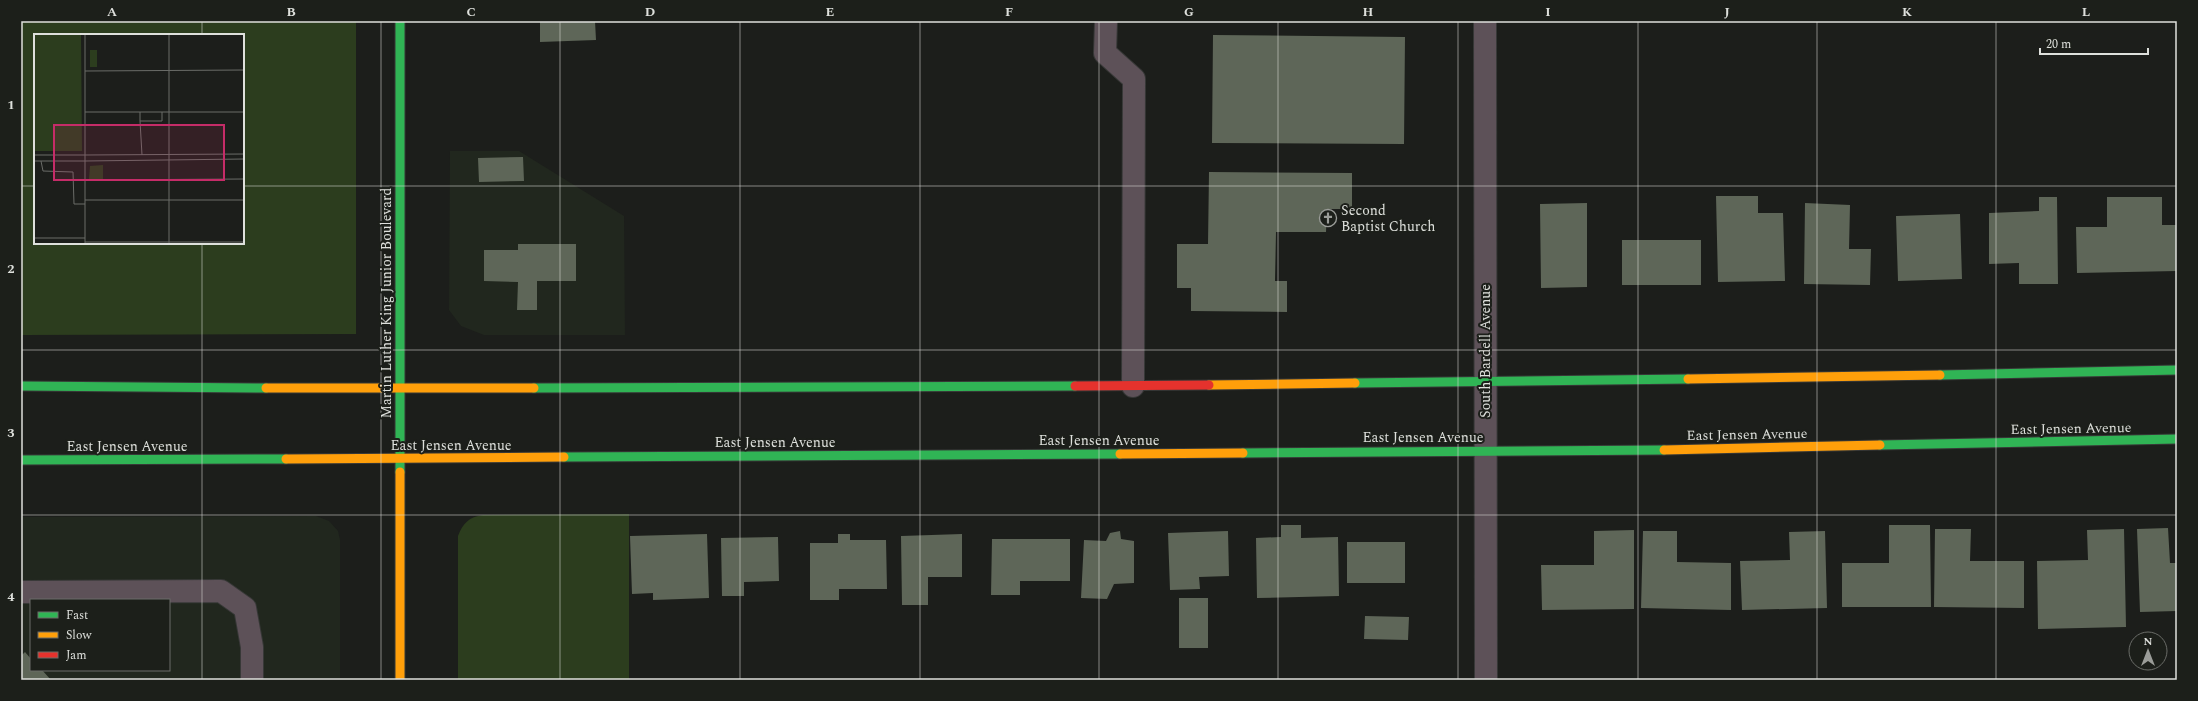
<svg xmlns="http://www.w3.org/2000/svg" width="2198" height="701" viewBox="0 0 2198 701" font-family="Spectral,serif">
  <style>
    .built { fill: #21271e; fill-rule: evenodd }
    .green { fill: #2c3d1e; fill-rule: evenodd }
    .building { fill: #5e6658 }
    .lines { fill: none; stroke-linecap: round; stroke-linejoin: round }
    .lane-casing { stroke: #373837; stroke-width: 24 }
    .street-casing { stroke: #373837; stroke-width: 24 }
    .fast-casing { stroke: #373837; stroke-width: 11 }
    .slow-casing { stroke: #373837; stroke-width: 11 }
    .jam-casing { stroke: #373837; stroke-width: 11 }
    .lane { stroke: #5d5158; stroke-width: 22 }
    .street { stroke: #5d5158; stroke-width: 22 }
    .fast { stroke: #30b455; stroke-width: 9 }
    .slow { stroke: #ff9f0a; stroke-width: 9 }
    .jam { stroke: #e5322d; stroke-width: 9 }
    .grid { fill: none; stroke: #dee0dc; stroke-width: 1; stroke-opacity: 0.55 }
    .labels { text-anchor: middle; stroke-width: 4; stroke-linejoin: round; paint-order: stroke }
    .poi-label { font-size: 14px; fill: #dee0dc; stroke: #1c1f1a; text-anchor: start }
    .street-label { font-size: 14px; fill: #dee0dc; stroke: #1c1f1a }
    .inset-road { fill: none; stroke: #6a6c68; stroke-width: 1 }
    .view { fill: #c52c68; fill-opacity: 0.15; stroke: #c52c68; stroke-width: 2 }
    .inset-edge { fill: none; stroke: #dee0dc; stroke-width: 2 }
    .neatline { fill: none; stroke: #dee0dc; stroke-width: 1.5 }
    .grid-label { font-size: 13px; text-anchor: middle; font-weight: bold; fill: #dee0dc }
  </style>
  <rect width="100%" height="100%" fill="#1c1e1b"/>
  <path class="built" d="M450,151h69l105,65 1,119h-141l-23,-9 -12,-16z
    M316,516l13,5 9,10 2,9v140h-319v-163zM31,600h138v70h-138z"/>
  <path class="green" d="M21,21h335v313l-335,1zM35,35h208v208h-208z
    M629,514v166h-171v-144c5,-13 11,-19 25,-21z"/>
  <path class="building" d="M540,21h55l1,19 -56,2z
    M1213,35l192,2 -1,107 -192,-1z
    M523,157l1,24 -45,1 -1,-24z
    M1209,172l143,1v36h-25l-1,23h-50l-1,49h12v31l-96,-1v-23h-14v-44h31z
    M1716,196h42v17h25l2,68 -67,1z
    M2039,197h18l1,87h-39v-21l-30,1v-51l50,-2z
    M2107,197h55v28h15v46l-100,2 -1,-46h31z
    M1587,203v84l-46,1 -1,-84z
    M1805,203l45,2 -1,44h22l-1,36 -66,-1z
    M1960,214l2,65 -64,2 -2,-65z
    M1622,240h79v45h-79z
    M518,244h58v37h-39v29h-20l1,-28 -34,-1v-31h34z
    M1281,525h20v13l37,-1 1,59 -82,2 -1,-60 25,-1z
    M1889,525h41l1,82h-89v-44h47z
    M2168,528l2,35h7v48l-37,1 -3,-83z
    M1935,529h36l-1,32h54v47l-90,-1z
    M2124,529l2,98 -88,2 -1,-68 51,-1 -1,-30z
    M1634,530v79l-92,1 -1,-45h53v-34z
    M1120,531l1,8 13,2v42l-20,1 -7,15 -26,-1 3,-58 22,1 4,-8z
    M1228,531l1,45 -30,1 1,12 -30,1 -2,-57z
    M1643,531h34v31l54,1v47l-90,-2z
    M1825,531l2,77 -85,2 -2,-49 50,-1 -1,-28z
    M707,534l2,64 -56,2v-7l-21,1 -2,-58z
    M838,534h12v6h36l1,49h-48v11h-29v-57h28z
    M962,534v43h-34v28h-26l-1,-69z
    M778,537l1,44 -35,1v14h-22l-1,-58z
    M992,539h78v42h-50v14h-29z
    M1347,542h58v41h-58z
    M1179,598h29v50h-29z
    M1365,616l44,1 -1,23 -44,-1z
    M25,652l6,7v11h11l9,10h-30v-24z"/>
  <g class="lines">
    <g class="lane-casing">
      <path id="lane" d="M1106,21l-1,32 29,26 -1,307
        M21,592l200,-1 24,17 7,39v33"/>
    </g>
    <g class="street-casing">
      <path id="street" d="M1485,21l1,659"/>
    </g>
    <g class="fast-casing">
      <path id="fast" d="M400,21v451
        M1940,375l237,-5
        M1355,383l333,-4
        M21,386l245,2
        M534,388l541,-2
        M1880,445l297,-6
        M1243,453l421,-3
        M564,457l556,-3
        M21,460l265,-1"/>
    </g>
    <g class="slow-casing">
      <path id="slow" d="M1688,379l252,-4
        M1209,385l146,-2
        M266,388h268
        M1664,450l216,-5
        M1120,454l123,-1
        M286,459l278,-2
        M400,472v208"/>
    </g>
    <g class="jam-casing">
      <path id="jam" d="M1075,386l134,-1"/>
    </g>
    <use href="#lane" class="lane"/>
    <use href="#street" class="street"/>
    <use href="#fast" class="fast"/>
    <use href="#slow" class="slow"/>
    <use href="#jam" class="jam"/>
  </g>
  <path class="grid" d="M202,21v14M381,21v659M560,21v659M740,21v659M920,21v659M1099,21v659M1278,21v659M1458,21v659M1638,21v659M1817,21v659M1996,21v659M21,186h14M243,186h1934M202,243v437M21,350h2156M21,515h2156"/>
  <defs>
    <g id="church-ring" transform="scale(0.9)"><circle r="9.5" fill="#1c1f1a" stroke="#9a9c98" stroke-width="1.5"/><path d="M-1.2-6h2.4v3.5h3.3v2.4h-3.3V6h-2.4V-.1h-3.3v-2.4h3.3Z" fill="#9a9c98"/></g>
  </defs>
  <g fill-rule="evenodd">
    <use href="#church-ring" x="1328" y="218"/>
  </g>
  <g class="labels">
    <g class="poi-label">
      <text x="1341" y="215">Second<tspan x="1341" dy="16">Baptist Church</tspan></text>
    </g>
    <g class="street-label">
      <text transform="translate(386 303) rotate(-90)" y="5">Martin Luther King Junior Boulevard</text>
      <text transform="translate(1485 351) rotate(-90)" y="5">South Bardell Avenue</text>
      <text transform="translate(2071 428) rotate(-1)" y="5">East Jensen Avenue</text>
      <text transform="translate(1747 434) rotate(-1)" y="5">East Jensen Avenue</text>
      <text x="1423" y="442">East Jensen Avenue</text>
      <text x="1099" y="445">East Jensen Avenue</text>
      <text x="775" y="447">East Jensen Avenue</text>
      <text x="451" y="450">East Jensen Avenue</text>
      <text x="127" y="451">East Jensen Avenue</text>
    </g>
  </g>
  <g transform="translate(34 34)">
    <rect width="210" height="210" fill="#1c1e1b"/>
    <path d="M0,0h47l1,117h-48zM56,16h7v17h-7zM69,131v14h-14l1,-13z" fill="#2c3d1e"/>
    <path class="inset-road" d="M51,0v210M51,37l159,-1M51,78h159M106,78v9h22v-9M106,87l2,34M0,121h51M51,121l159,-1M0,127h51M7,127l2,10 30,1 1,32h11M51,127l159,-2M51,146l159,-1M51,166h159M0,204h51M51,208h159M135,210v-210"/>
    <path class="view" d="M20,91h170v55h-170z"/>
    <rect width="210" height="210" class="inset-edge"/>
  </g>
  <rect width="2198" height="701" fill="none" stroke="#1c1f1a" stroke-width="44"/>
  <rect x="30" y="599" width="140" height="72" fill="#1c1f1a" stroke="#6a6c68"/>
  <rect x="38" y="612" width="20" height="6" fill="#30b455" stroke="#6a6c68"/>
  <text x="66" y="619" font-size="12" fill="#dee0dc">Fast</text>
  <rect x="38" y="632" width="20" height="6" fill="#ff9f0a" stroke="#6a6c68"/>
  <text x="66" y="639" font-size="12" fill="#dee0dc">Slow</text>
  <rect x="38" y="652" width="20" height="6" fill="#e5322d" stroke="#6a6c68"/>
  <text x="66" y="659" font-size="12" fill="#dee0dc">Jam</text>
  <g transform="translate(2148 651)"><circle r="19" fill="#1c1f1a" stroke="#6a6c68"/>
  <path d="M0-3L7 15L0 10L-7 15Z" fill="#9a9c98"/>
  <text y="-6" font-size="11" font-weight="bold" text-anchor="middle" fill="#dee0dc">N</text>
  </g>
  <path d="M2040 48v6h108v-6" fill="none" stroke="#dee0dc" stroke-width="2"/>
  <text x="2046" y="48" font-size="12" fill="#dee0dc" stroke="#1c1f1a" stroke-width="3" paint-order="stroke">20 m</text>
  <rect x="22" y="22" width="2154" height="657" class="neatline"/>
  <g class="grid-label">
    <text x="112" y="16">A</text>
    <text x="291" y="16">B</text>
    <text x="471" y="16">C</text>
    <text x="650" y="16">D</text>
    <text x="830" y="16">E</text>
    <text x="1009" y="16">F</text>
    <text x="1189" y="16">G</text>
    <text x="1368" y="16">H</text>
    <text x="1548" y="16">I</text>
    <text x="1727" y="16">J</text>
    <text x="1907" y="16">K</text>
    <text x="2086" y="16">L</text>
    <text x="11" y="109">1</text>
    <text x="11" y="273">2</text>
    <text x="11" y="437">3</text>
    <text x="11" y="601">4</text>
  </g>
</svg>
